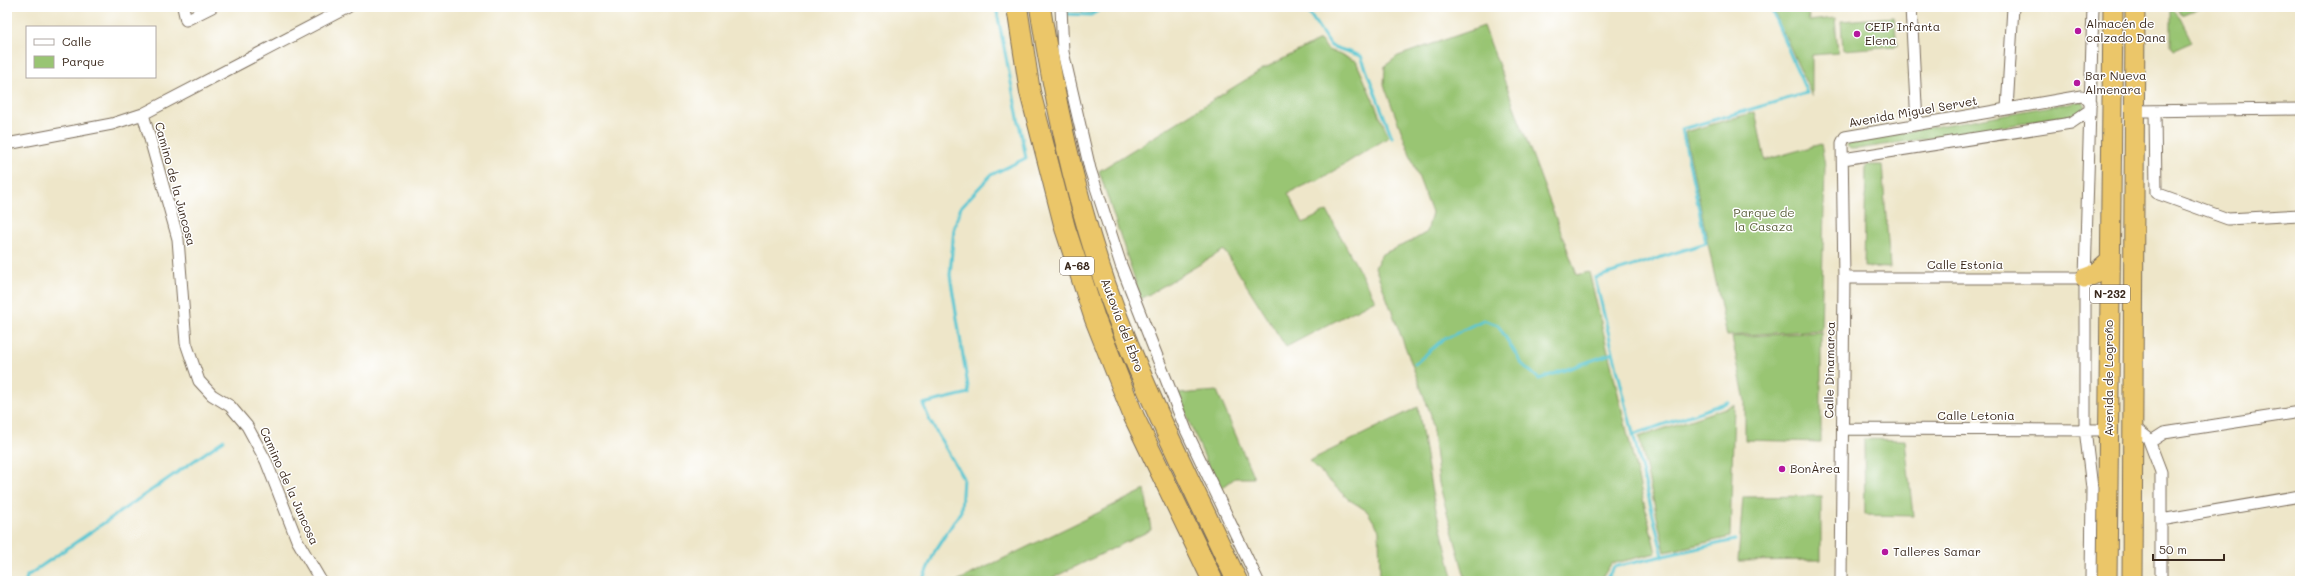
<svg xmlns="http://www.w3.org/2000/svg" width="2307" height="588" viewBox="0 0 2307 588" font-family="Mali,sans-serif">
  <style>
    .green { fill: #99c573; stroke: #6a7848 }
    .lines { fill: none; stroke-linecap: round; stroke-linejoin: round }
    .stream { stroke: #5bc7d3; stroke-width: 3 }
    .minor-casing { stroke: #7a6c5a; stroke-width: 13 }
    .trunk-casing { stroke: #7a6c5a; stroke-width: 21 }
    .motorway-casing { stroke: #7a6c5a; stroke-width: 22 }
    .minor { stroke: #fff; stroke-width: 11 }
    .trunk { stroke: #ebc669; stroke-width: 19 }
    .motorway { stroke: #ebc669; stroke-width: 20 }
    .poi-dot { fill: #b5179e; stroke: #fff; stroke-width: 1.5 }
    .labels { text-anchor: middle; stroke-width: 3; stroke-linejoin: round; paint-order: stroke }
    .shield { fill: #fff; stroke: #766a62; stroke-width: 1 }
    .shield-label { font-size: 11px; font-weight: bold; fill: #3b2a1e }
    .poi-label { font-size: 12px; fill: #3b2a1e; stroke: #fff; text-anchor: start }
    .street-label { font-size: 12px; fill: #3b2a1e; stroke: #fff }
    .park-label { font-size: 12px; fill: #5c603c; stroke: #fff }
  </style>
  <rect width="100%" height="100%" fill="#fff"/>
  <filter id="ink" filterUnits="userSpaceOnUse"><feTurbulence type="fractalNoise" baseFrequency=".025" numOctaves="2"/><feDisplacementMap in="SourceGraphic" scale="8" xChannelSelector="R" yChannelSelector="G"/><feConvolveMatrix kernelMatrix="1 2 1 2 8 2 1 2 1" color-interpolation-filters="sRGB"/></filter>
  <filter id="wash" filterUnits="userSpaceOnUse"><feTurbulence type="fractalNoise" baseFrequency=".012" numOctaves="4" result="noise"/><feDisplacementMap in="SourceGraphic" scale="16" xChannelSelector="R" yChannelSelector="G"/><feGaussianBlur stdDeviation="0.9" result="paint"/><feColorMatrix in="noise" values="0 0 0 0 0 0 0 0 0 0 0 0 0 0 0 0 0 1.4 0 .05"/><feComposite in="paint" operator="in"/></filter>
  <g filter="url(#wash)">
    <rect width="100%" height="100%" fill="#eee6c9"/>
    <path class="green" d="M1066,7h35l-9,5 -26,-2z
      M1772,7h36l1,14 26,-3 3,35 -26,2v41z
      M2175,7h27l-20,8z
      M2171,8l9,10 12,24 -18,8 -3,-5z
      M1894,17l3,29 -54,4 -2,-29z
      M1484,26l93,249 12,-3 67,281 -45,11 -11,17h-134l-27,-98 -8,-68 -56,-148 7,-13 30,-13 15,-9 5,-19 -48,-128 1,-19 13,-10z
      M1320,40l8,10 28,11 33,76 -72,44h-4l-25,12 15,30 24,-12 48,89 -89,47 -62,-97 -83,49 -42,-128 164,-102z
      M2080,101l4,2 2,4 -8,8 -220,34h-8l-3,-3 1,-4z
      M1755,112l10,48 56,-16 4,22 -4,164 -94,6 -42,-204z
      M1866,165h16l8,103 -26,-1z
      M1821,332v110l-76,-2v-39l-13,-64z
      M1217,391l37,87h-19l-16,12 -42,-96z
      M1734,405l-4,132 -65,15 -26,-115z
      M1418,407l14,86 22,88h-74l-1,-51 -12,-19 -19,-12 -39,-38z
      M1864,439l41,1 8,76 -48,-1z
      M1145,490l6,40 -105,51h-89z
      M1821,496v64l-83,1 5,-64z"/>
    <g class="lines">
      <path class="stream" d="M1305,7l26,39 30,10 31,81
        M1066,14l25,1 14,-8
        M1415,364l26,-23 42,-21 15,5 24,39 17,15 74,-26
        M1633,435l95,-33
        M1663,556l-68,-278 111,-35 -24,-114 125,-36 -37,-86
        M26,581l1,-5 197,-136
        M922,581l13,-30 26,-40 2,-33 -33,-57 -7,-17 46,-11 -19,-118 4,-47 7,-21 30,-32 35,-17 -30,-151
        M1605,581l9,-14 121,-27"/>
    </g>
  </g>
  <g filter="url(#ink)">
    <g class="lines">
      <g class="minor-casing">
        <path id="minor" d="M183,7l3,13 26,-13
          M1061,7l2,45 27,117 31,96 65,165 72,151
          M1911,7l6,117
          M2007,109l6,-102
          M2134,111l166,-2
          M2155,111l1,82 72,26 72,-4
          M143,114l35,125 8,104 13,38 13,14 18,11 17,20 19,35 31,79 24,41
          M7,144l105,-20 31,-10 205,-107
          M1843,159l228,-36 19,-13
          M1844,278h241
          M2134,427l14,11 13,34v109
          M1843,429l266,1
          M2150,442l14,-9 136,-21
          M2161,520l139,-24
          M1841,581l3,-303 -2,-135 3,-6 236,-41 5,1 5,6
          M2091,581l1,-93 -7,-59v-151l8,-271"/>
      </g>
      <g class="trunk-casing">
        <path id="trunk" d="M2085,278l8,-3 17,-15
          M2107,581l6,-574
          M2132,581l3,-574"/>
      </g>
      <g class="motorway-casing">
        <path id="motorway" d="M1017,7l13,85 35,136 30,91 39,98 79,164
          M1040,7c16,104 39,210 77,309 35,91 79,177 120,265"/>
      </g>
      <use href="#minor" class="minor"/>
      <use href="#trunk" class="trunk"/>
      <use href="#motorway" class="motorway"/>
    </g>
  </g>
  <g class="poi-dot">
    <circle cx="2078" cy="31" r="4"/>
    <circle cx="1857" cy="34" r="4"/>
    <circle cx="2077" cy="83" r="4"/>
    <circle cx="1782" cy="469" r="4"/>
    <circle cx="1885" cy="552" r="4"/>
  </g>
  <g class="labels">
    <g class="shield">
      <rect x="1060" y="257" width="34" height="18" rx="3"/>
      <rect x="2090" y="285" width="40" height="18" rx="3"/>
    </g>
    <g class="shield-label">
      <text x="1077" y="270">A-68</text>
      <text x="2110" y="298">N-232</text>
    </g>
    <g class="poi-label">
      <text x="2086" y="28">Almacén de<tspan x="2086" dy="14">calzado Dana</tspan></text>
      <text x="1865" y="31">CEIP Infanta<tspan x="1865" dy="14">Elena</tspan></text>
      <text x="2085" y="80">Bar Nueva<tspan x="2085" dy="14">Almenara</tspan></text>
      <text x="1790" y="473">BonÀrea</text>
      <text x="1893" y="556">Talleres Samar</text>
    </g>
    <g class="street-label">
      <text transform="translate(1913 112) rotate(-10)" y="4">Avenida Miguel Servet</text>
      <text transform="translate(175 184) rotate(75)" y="4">Camino de la Juncosa</text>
      <text x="1965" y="269">Calle Estonia</text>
      <text transform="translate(1122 325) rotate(69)" y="4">Autovía del Ebro</text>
      <text transform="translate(1830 370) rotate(-89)" y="4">Calle Dinamarca</text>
      <text transform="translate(2109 378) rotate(-90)" y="4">Avenida de Logroño</text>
      <text x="1976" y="420">Calle Letonia</text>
      <text transform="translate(289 486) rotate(66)" y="4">Camino de la Juncosa</text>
    </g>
    <g class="park-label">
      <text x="1764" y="217">Parque de<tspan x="1764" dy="14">la Casaza</tspan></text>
    </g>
  </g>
  <rect width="2307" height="588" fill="none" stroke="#fff" stroke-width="24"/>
  <rect x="26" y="26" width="130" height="52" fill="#ffffff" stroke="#b1aaa5"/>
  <rect x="34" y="39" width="20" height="6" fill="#ffffff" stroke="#b1aaa5"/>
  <text x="62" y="46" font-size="12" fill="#3b2a1e">Calle</text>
  <rect x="34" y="56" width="20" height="12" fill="#99c573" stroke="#b1aaa5"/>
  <text x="62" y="66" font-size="12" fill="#3b2a1e">Parque</text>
  <path d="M2153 554v6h71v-6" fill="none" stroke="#3b2a1e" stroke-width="2"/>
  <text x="2159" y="554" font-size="12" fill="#3b2a1e" stroke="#ffffff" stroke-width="3" paint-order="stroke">50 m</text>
</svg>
